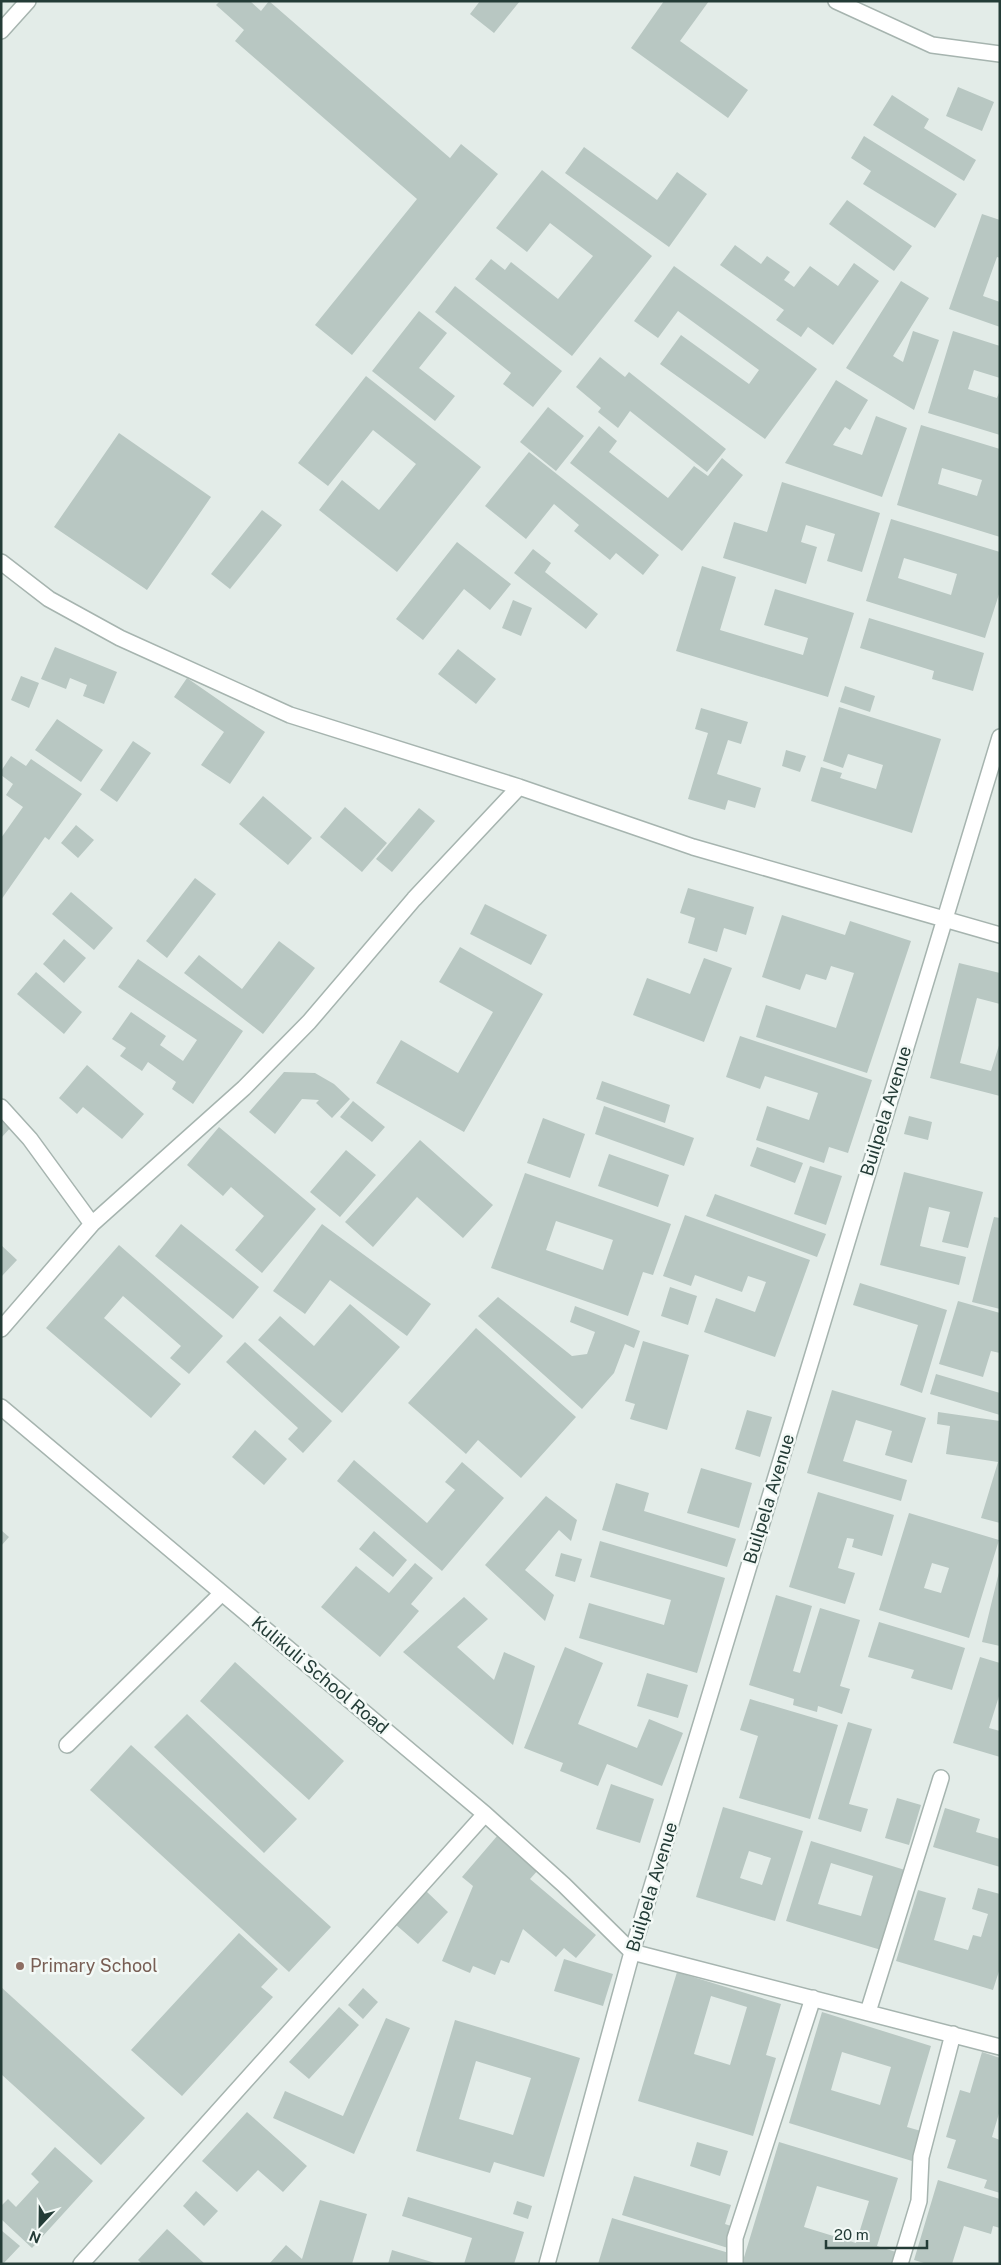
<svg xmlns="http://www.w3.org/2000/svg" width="1001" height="2265" viewBox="0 0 1001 2265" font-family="'Public Sans',sans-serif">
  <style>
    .building { fill: #b8c7c2; fill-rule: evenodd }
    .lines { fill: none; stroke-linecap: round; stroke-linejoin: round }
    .minor-casing { stroke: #a6b4af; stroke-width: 18 }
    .minor { stroke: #fff; stroke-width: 15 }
    .education-dot { fill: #8d6e63; stroke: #f3f9f6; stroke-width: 2 }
    .labels { text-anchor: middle; stroke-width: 5; stroke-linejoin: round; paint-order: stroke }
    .street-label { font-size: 18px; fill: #243c37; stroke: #f3f9f6 }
    .education-label { font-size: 18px; fill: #785e54; stroke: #f3f9f6; text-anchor: start }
  </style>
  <rect width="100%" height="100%" fill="#e3ece8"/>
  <path class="building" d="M220,1h30l11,10 8,-10 181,157 11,-14 37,30 -146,181 -37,-30 102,-126 -182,-158 9,-11 -28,-25z
    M480,1h40l-26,32 -24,-19z
    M664,1h45l-29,40 68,49 -20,28 -97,-70z
    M958,87l36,15 -12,29 -36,-15z
    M892,95l37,24 -5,9 52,32 -12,21 -91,-56z
    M864,136l93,58 -22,34 -72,-44 8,-13 -20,-13z
    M584,147l73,53 20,-28 30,22 -38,53 -104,-74z
    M542,170l110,86 -80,100 -97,-77 16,-20 14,11 6,-8 47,37 35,-43 -43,-33 -23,29 -31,-24z
    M847,200l65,46 -18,25 -65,-47z
    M982,214l18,6v38l-3,-1 -14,39 17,6v25l-51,-18z
    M735,245l26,19 6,-8 23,16 -6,8 10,7 16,-21 28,20 16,-23 25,18 -46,64 -25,-18 -7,10 -25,-17 8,-10 -64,-45z
    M674,266l143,103 -52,70 -105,-75 21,-29 68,49 10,-14 -81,-59 -20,27 -24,-17z
    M901,281l28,17 -36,58 10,6 10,-31 26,9 -25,70 -68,-42z
    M455,286l107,85 -29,36 -30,-23 8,-11 -76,-61z
    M419,311l28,22 -28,35 36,28 -20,25 -63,-50z
    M953,331l47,15v32l-26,-8 -6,19 29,9 3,-8v45l-72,-22z
    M600,357l25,20 4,-5 97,77 -19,23 -77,-61 -12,17 -20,-16 3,-4 -25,-21z
    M366,376l115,91 -84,105 -78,-62 23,-30 37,30 37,-46 -43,-34 -45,56 -30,-23z
    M836,380l32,20 -18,30 -5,-3 -12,18 29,10 14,-39 31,12 -25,69 -97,-34z
    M548,407l36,29 -28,35 -36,-29z
    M921,425l79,24v88l-103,-32zM942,468l40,12 -5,16 -39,-12z
    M599,426l18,15 -8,11 59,46 26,-32 14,10 14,-18 21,17 -61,76 -112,-88z
    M119,433l92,64 -64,93 -93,-63z
    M529,452l130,103 -16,20 -27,-22 -6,7 -36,-29 5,-6 -25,-21 -28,35 -41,-33z
    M782,482l98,31 -18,59 -35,-11 8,-27 -29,-9 -5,17 16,5 -11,37 -83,-26 11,-36 33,10z
    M262,510l20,15 -52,64 -19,-15z
    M891,519l109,33v39l-15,47 -119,-37zM904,558l53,16 -6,21 -53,-17z
    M457,542l54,42 -21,26 -26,-21 -41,51 -27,-21z
    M533,549l18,14 -6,9 53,42 -12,15 -72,-56z
    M702,566l34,11 -16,53 83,25 5,-17 -44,-13 11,-36 79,24 -26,84 -152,-46z
    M513,600l19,8 -11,28 -19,-8z
    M869,618l115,35 -11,38 -41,-12 2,-8 -74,-23z
    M55,647l62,25 -13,32 -21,-8 4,-11 -17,-7 -4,11 -25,-10z
    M458,649l38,30 -20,25 -38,-30z
    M21,676l18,7 -10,25 -18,-8z
    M187,678l78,54 -35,52 -29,-19 23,-33 -50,-35z
    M845,686l30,10 -5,16 -30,-10z
    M839,707l102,32 -29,94 -101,-32 10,-34 21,6 -2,5 36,11 7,-24 -35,-11 -5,14 -20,-7z
    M701,708l47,14 -7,22 -13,-4 -11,34 44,14 -6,20 -27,-8 -3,10 -37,-11 20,-66 -13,-4z
    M57,719l46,31 -22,32 -46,-32z
    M133,741l18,12 -34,49 -17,-12z
    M786,750l20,6 -6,16 -18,-6z
    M11,756l15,10 5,-7 51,35 -33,46 -4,-3 -44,63v-62l22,-31 -17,-12 7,-11 -12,-9v-4z
    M263,796l49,42 -24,27 -49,-41z
    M345,807l42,36 -25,29 -42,-35z
    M419,808l16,13 -43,51 -16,-13z
    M76,825l18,15 -16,18 -17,-15z
    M195,878l21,16 -49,64 -21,-17z
    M688,888l66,19 -8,28 -22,-7 -7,24 -29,-9 7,-25 -15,-5z
    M71,892l42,36 -19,22 -42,-36z
    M485,904l62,31 -16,30 -61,-31z
    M782,915l63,20 5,-14 61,20 -44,132 -111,-36 10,-32 70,23 18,-55 -23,-7 -5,14 -20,-6 -6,16 -38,-13z
    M64,939l22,19 -22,25 -21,-19z
    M279,941l36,27 -52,66 -79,-61 15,-18 43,34z
    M460,947l83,47 -79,138 -88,-49 25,-43 57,33 35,-61 -54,-30z
    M704,958l28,10 -28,74 -71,-27 14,-37 43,16z
    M138,959l105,72 -50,73 -21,-15 4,-7 -28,-20 -6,9 -22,-15 6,-8 -14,-9 19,-27 35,24 -6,9 23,16 14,-21 -79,-53z
    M959,963l41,10v31l-23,-6 -17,65 31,8 9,-29v54l-70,-18z
    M36,972l46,40 -18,22 -47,-40z
    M740,1036l132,44 -24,73 -19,-6 -5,16 -68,-23 11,-34 42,14 9,-27 -53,-17 -5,13 -34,-12z
    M87,1065l57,49 -22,25 -39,-32 -6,7 -18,-16z
    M284,1072l31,1 19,11 16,15 -18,19 -16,-15 3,-3 -17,-1 -27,35 -26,-22z
    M602,1081l68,24 -5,18 -69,-24z
    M353,1101l32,26 -13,15 -32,-25z
    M604,1106l90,32 -10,28 -89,-32z
    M1,1114l12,11 -12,13z
    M909,1116l23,6 -4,18 -24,-6z
    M543,1118l42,16 -15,44 -43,-15z
    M219,1127l97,82 -54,64 -27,-23 29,-34 -33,-29 -8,9 -36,-31z
    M420,1140l73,65 -30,33 -46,-41 -44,50 -28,-25z
    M757,1147l46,16 -8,20 -45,-17z
    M346,1150l30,25 -36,42 -30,-25z
    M609,1154l60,21 -11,32 -60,-21z
    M810,1166l32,10 -16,49 -32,-11z
    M904,1172l79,20 -15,56 -26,-6 8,-30 -21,-5 -9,39 46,11 -7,28 -79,-20z
    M525,1173l146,51 -18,51 -10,-3 -15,44 -137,-48zM556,1221l57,19 -10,30 -57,-20z
    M715,1194l111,40 -9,23 -111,-41z
    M685,1215l125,45 -35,97 -71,-25 12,-34 39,14 11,-30 -18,-6 -6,16 -47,-17 -4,11 -28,-10z
    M994,1217l6,1v91l-28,-7z
    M181,1224l78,63 -26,32 -78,-63z
    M322,1224l109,80 -24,32 -77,-56 -25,34 -32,-23z
    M1,1245l16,15 -16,17z
    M119,1245l104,91 -34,38 -19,-16 11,-12 -58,-50 -19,22 77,66 -30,34 -105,-90z
    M860,1283l87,27 -25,83 -22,-8 18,-60 -65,-20z
    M670,1287l27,9 -9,29 -27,-9z
    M498,1297l74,59 15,-2 8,-22 -25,-10 5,-16 65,25 -6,17 -9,-4 -11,29 -32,36 -104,-93z
    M958,1301l42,12v40l-9,-2 -8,26 -44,-13z
    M350,1304l50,43 -58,66 -84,-73 22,-24 34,30z
    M476,1328l100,89 -55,61 -43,-38 -12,14 -58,-51z
    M643,1341l46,14 -22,75 -37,-11 5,-15 -10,-3z
    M245,1342l87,79 -29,32 -15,-14 10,-11 -72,-66z
    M936,1374l64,19v22l-70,-21z
    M832,1390l94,28 -14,45 -27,-8 7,-24 -36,-11 -13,41 64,19 -6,21 -94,-28z
    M747,1410l25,7 -12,40 -25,-8z
    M938,1412l62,9v102l-19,-5 17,-56 -52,-8 4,-28 -13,-2z
    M255,1430l32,29 -23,26 -32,-28z
    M354,1460l73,63 28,-33 -10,-8 17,-20 42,36 -62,73 -105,-90z
    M701,1468l51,15 -13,45 -52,-15z
    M616,1483l33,10 -5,18 92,28 -9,28 -125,-37z
    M818,1492l76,23 -12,41 -30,-9 2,-8 -7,-1 -9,30 17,5 -10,31 -56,-17z
    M546,1496l31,24 -6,21 -12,-11 -34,40 29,25 -9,26 -60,-56z
    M909,1513l90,27 -30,98 -90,-28zM932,1563l17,5 -8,25 -17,-5z
    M1,1530l8,7 -8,9z
    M374,1531l33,29 -14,17 -34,-28z
    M600,1541l125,37 -28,95 -118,-35 10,-35 75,22 7,-25 -81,-23z
    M561,1553l21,6 -7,23 -20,-6z
    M415,1563l18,15 -22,26 8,7 -39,46 -59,-50 35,-41 33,27z
    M999,1572h1v74l-18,-4z
    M776,1595l36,11 -19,65 7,2 20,-65 40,12 -20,66 10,3 -8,25 -24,-8 -1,6 -24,-7 1,-6 -45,-14z
    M464,1597l24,22 -31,28 37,33 10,-28 31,14 -22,79 -110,-93z
    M879,1622l86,26 -13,42 -41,-12 3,-8 -46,-13z
    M565,1647l38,16 -25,61 59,24 12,-29 34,14 -21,53 -55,-22 -9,22 -38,-15 3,-8 -39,-15z
    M980,1657l20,6v30l-11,35 11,3v26l-47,-14z
    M235,1662l109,99 -35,39 -109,-99z
    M647,1673l41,12 -10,33 -41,-12z
    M750,1699l88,26 -28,94 -71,-21 19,-62 -18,-6z
    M187,1714l110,105 -33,34 -110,-106z
    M848,1722l24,7 -23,75 19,5 -7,23 -43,-13z
    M131,1745l200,182 -42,45 -199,-182z
    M611,1784l43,15 -14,44 -44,-14z
    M897,1798l24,7 -12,40 -24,-7z
    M723,1807l80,24 -28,90 -79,-24zM749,1851l22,7 -9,27 -22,-7z
    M945,1808l35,11 -4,13 24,7v28l-67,-20z
    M498,1835l41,34 -9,10 66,56 -20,23 -12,-10 -8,9 -33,-28 -14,34 -8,-3 -6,15 -22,-9 -3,7 -28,-12 31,-75 -11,-9z
    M811,1841l94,29 -24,80 -95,-29zM831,1863l42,13 -12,40 -43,-12z
    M978,1888l22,6v74l-7,22 -97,-29 22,-71 28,8 -12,42 34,10 5,-15 8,2 7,-23 -16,-5z
    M426,1891l22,21 -30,32 -23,-20z
    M239,1933l39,36 -17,18 12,10 -91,99 -51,-46z
    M564,1959l49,15 -10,32 -49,-15z
    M677,1972l104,32 -15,51 10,3 -23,78 -115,-35zM711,1996l36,11 -17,58 -36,-11z
    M1,1987l144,131 -44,47 -100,-91z
    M363,1988l15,14 -15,17 -15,-14z
    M339,2007l20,18 -50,54 -20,-17z
    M822,2012l109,34 -24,81 14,4 -9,30 -123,-38zM842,2052l49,15 -11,38 -49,-15z
    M386,2018l24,10 -56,126 -81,-36 12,-27 58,25z
    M455,2020l125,38 -36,119 -50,-15 -4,11 -74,-22zM476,2061l55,17 -18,57 -54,-16z
    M982,2052l18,6v52l-8,27 8,3v53l-16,-5 3,-8 -40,-12 9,-28 -10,-3 14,-47 10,3z
    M247,2112l60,54 -24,26 -25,-22 -21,22 -35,-31z
    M697,2142l31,9 -8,25 -30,-10z
    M779,2142l119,36 -21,68 19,6 -4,12h-150zM817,2186l52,15 -13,42 -52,-16z
    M55,2147l38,34 -61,67 -31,-29v-13l7,-7 8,8 23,-25 -8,-8z
    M634,2176l97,29 -6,19 9,3 -6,21 -106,-33z
    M938,2180l62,19v29l-7,-2 -2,8 -27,-8 -12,38h-25l-13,-4z
    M196,2191l22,20 -14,15 -21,-20z
    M408,2197l116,35 -10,32h-50l8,-26 -70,-22z
    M320,2200l47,14 -15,50h-83l17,-19 16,14z
    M517,2201l15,5 -4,13 -15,-5z
    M612,2218l117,35 -3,11h-128z
    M167,2229l38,35h-63l-4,-4z
    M1,2230l19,16 -17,18h-2z
    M392,2250l43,13v1h-47z"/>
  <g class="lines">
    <g class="minor-casing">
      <path id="minor" d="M836,1l96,44 68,9
        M1,31l27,-30
        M1,562l48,37 71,39 170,77 229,72 174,60 307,88
        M1,1107l29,32 62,85
        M1,1329l91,-105 152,-136 65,-66 105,-123 105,-112
        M1,1407l484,407 79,71 68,67 368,95
        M67,1745l155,-152
        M868,2012l73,-234
        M81,2264l404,-450
        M547,2264l85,-312 368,-1215
        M735,2264v-26l78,-240
        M900,2264l19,-63 2,-44 32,-123"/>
    </g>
    <use href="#minor" class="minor"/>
  </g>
  <circle class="education-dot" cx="20" cy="1966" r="5"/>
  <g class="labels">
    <g class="street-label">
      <text transform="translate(886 1111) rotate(-73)" y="6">Builpela Avenue</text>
      <text transform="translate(769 1499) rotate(-73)" y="6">Builpela Avenue</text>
      <text transform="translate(320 1675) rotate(40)" y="6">Kulikuli School Road</text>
      <text transform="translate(652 1887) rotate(-73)" y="6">Builpela Avenue</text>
    </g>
    <g class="education-label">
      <text x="30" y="1972">Primary School</text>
    </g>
  </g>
  <rect width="1001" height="2265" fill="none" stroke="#243c37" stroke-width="5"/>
  <g transform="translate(40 2225) rotate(202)" stroke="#f3f9f6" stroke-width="4" paint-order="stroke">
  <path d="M0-4L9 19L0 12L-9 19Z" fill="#243c37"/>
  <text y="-8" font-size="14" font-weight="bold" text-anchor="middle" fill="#243c37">N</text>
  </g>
  <path d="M826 2240v8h101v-8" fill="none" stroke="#243c37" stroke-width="2.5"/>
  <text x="834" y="2240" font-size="15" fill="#243c37" stroke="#f3f9f6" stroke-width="4" paint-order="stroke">20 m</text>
</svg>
